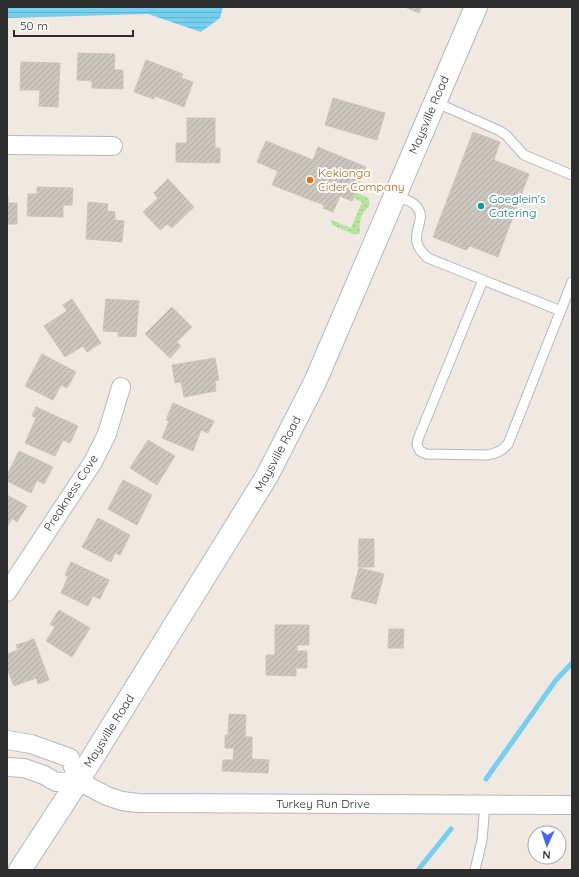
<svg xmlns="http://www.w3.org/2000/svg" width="579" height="877" viewBox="0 0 579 877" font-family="Quicksand,sans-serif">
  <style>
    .green { fill: url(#green-dots) }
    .water { fill: url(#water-rules) }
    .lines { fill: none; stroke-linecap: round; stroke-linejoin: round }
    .stream { stroke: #75cff0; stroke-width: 5 }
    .building { fill: url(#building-hatch); stroke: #cbc5ba }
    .lane-casing { stroke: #b4b7c1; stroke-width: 11 }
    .street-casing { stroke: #b4b7c1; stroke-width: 20 }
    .secondary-casing { stroke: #b4b7c1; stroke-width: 24 }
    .lane { stroke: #fff; stroke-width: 9 }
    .street { stroke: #fff; stroke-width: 18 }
    .secondary { stroke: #fff; stroke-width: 22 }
    .food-dot { fill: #e8710a; stroke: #fff; stroke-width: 1.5 }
    .culture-dot { fill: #0f9aa8; stroke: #fff; stroke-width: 1.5 }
    .labels { text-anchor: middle; stroke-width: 4; stroke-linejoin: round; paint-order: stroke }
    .street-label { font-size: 12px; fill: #2e2e2e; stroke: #fff }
    .food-label { font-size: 12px; fill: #c56008; stroke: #fff; text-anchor: start }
    .culture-label { font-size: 12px; fill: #0d838f; stroke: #fff; text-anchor: start }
  </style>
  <defs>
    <pattern id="green-dots" width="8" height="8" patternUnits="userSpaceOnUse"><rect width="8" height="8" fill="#b6e59e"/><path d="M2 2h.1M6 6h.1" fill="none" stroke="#9dc588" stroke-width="1.8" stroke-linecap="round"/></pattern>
    <pattern id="water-rules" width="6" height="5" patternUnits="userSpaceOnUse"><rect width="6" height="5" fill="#75cff0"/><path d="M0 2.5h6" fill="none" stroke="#66b2ce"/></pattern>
    <pattern id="building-hatch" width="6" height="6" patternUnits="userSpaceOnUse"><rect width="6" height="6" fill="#cbc7bf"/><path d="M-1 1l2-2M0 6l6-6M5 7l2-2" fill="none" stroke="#afaba4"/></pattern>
  </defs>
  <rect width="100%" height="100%" fill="#efe9e1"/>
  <path class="green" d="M355,192l13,6 2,7c-9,10 -11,13 -10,27l-1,2h-6l-21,-9 -1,-5 20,8 11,-26 -9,-4z"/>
  <path class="water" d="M7,7h216l-3,11 -19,14 -53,-18 -141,4z"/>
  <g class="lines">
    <path class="stream" d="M486,779l70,-99 16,-17
      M418,870l33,-41"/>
  </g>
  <path class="building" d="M407,7h15l-3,6 -12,-5z
    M78,53l37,1 -1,16h9v19l-31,-1v-7l-15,-1z
    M146,60l37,14 -2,4 12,4 -9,25 -29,-11 -1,3 -20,-7z
    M21,62l39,1 -2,44 -19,-1 1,-16h-20z
    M333,98l52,15 -8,27 -52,-15z
    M187,118h28v30h5v15l-44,-1v-19h11z
    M473,132l27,10 -6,18 35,14 -31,83 -28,-11 -4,4 -33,-13z
    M266,141l47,19 5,-13 48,20 -14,34 -12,-5 -7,16 -10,-4 1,-3 -52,-20 6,-14 -21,-9z
    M168,179l26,28 -22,21 -5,-4 -7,6 -17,-18 15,-14 -4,-5z
    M37,187l36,1 -1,17h-9v12l-36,-1 1,-22h9z
    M7,196h1v7h9v21h-10z
    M88,202l20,2 -1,7 8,1v8l9,1 -2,21 -36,-3z
    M72,299l29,44 -14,9 -4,-6 -18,11 -21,-31 23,-15 -4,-6z
    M106,299l33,2 -3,36 -18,-1v-4l-15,-1z
    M172,307l20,20 -15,15 4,4 -11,12 -25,-24z
    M42,354l34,18 -9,16 -6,-3 -8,15 -28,-14z
    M215,358l4,22 -4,1 1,10 -32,6 -3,-15 -6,1 -3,-18z
    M173,403l41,18 -6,12 -7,-3 -8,21 -31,-13 7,-17 -3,-1z
    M36,407l42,19 -8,17 -7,-3 -8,16 -30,-13 11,-25 -4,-2z
    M148,440l27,16 -18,29 -27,-17z
    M19,451l34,16 -9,17 -7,-4 -6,13 -24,-12v-6z
    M123,480l29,15 -15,30 -29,-16z
    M7,495l20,11 -10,16 -5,-4 -5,9z
    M98,518l32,17 -10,20 -5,-2 -4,9 -29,-15z
    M359,539h15v28h-16z
    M71,562l38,18 -9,19 -7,-3 -5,10 -27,-13 7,-16 -3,-2z
    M359,568l25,6 -8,30 -25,-6z
    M59,610l31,18 -18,29 -26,-16 9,-14 -5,-3z
    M275,625h34v20h-12v6h10v17h-11v8l-30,-1v-20h9z
    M389,629h15l-1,19h-15z
    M34,639l15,41 -11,4 -2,-6 -22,8 -7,-17v-15l11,-4 -2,-5z
    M229,714l17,1 -1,22h7v22l17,1 -1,13 -46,-2 1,-11h10l1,-12h-9v-13h3z"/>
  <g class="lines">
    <g class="lane-casing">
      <path id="lane" d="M435,102l65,29 6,4 18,20 48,20
        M395,196c6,2 15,4 20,9 17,16 -14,30 13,53l55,22 -65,159 -1,6 3,6 6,3 61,1c10,-2 15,-4 21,-11l64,-162
        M483,280l78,31
        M475,870l7,-30 3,-36"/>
    </g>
    <g class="street-casing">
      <path id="street" d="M7,145l106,1
        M7,592l86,-130 14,-28 14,-47
        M7,740l24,4 39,14 8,23
        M7,767l17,1 20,7 12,7 22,-1 29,15 15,5 16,2 434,2"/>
    </g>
    <g class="secondary-casing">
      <path id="secondary" d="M20,870l58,-89 189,-305 48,-94 161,-375"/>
    </g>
    <use href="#lane" class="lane"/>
    <use href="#street" class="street"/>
    <use href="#secondary" class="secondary"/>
  </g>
  <circle class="food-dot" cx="310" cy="180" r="4"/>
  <circle class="culture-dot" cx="481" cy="206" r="4"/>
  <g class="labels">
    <g class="street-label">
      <text transform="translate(429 115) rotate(-67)" y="4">Maysville Road</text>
      <text transform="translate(278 454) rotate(-62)" y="4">Maysville Road</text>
      <text transform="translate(71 493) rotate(-57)" y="4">Preakness Cove</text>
      <text transform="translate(109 731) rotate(-58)" y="4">Maysville Road</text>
      <text x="323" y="808">Turkey Run Drive</text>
    </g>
    <g class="food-label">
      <text x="318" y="177">Kekionga<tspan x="318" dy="14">Cider Company</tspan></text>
    </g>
    <g class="culture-label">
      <text x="489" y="203">Goeglein's<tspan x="489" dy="14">Catering</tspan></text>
    </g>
  </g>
  <rect width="579" height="877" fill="none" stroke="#2e2e2e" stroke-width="16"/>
  <g transform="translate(547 845) rotate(183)"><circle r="19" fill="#ffffff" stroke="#ababab"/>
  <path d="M0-3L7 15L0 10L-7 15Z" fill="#4264fb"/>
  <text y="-6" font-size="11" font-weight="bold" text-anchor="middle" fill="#2e2e2e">N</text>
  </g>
  <path d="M14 30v6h119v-6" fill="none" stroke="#2e2e2e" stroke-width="2"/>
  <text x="20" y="30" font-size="12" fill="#2e2e2e" stroke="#ffffff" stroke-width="3" paint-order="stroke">50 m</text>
</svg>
